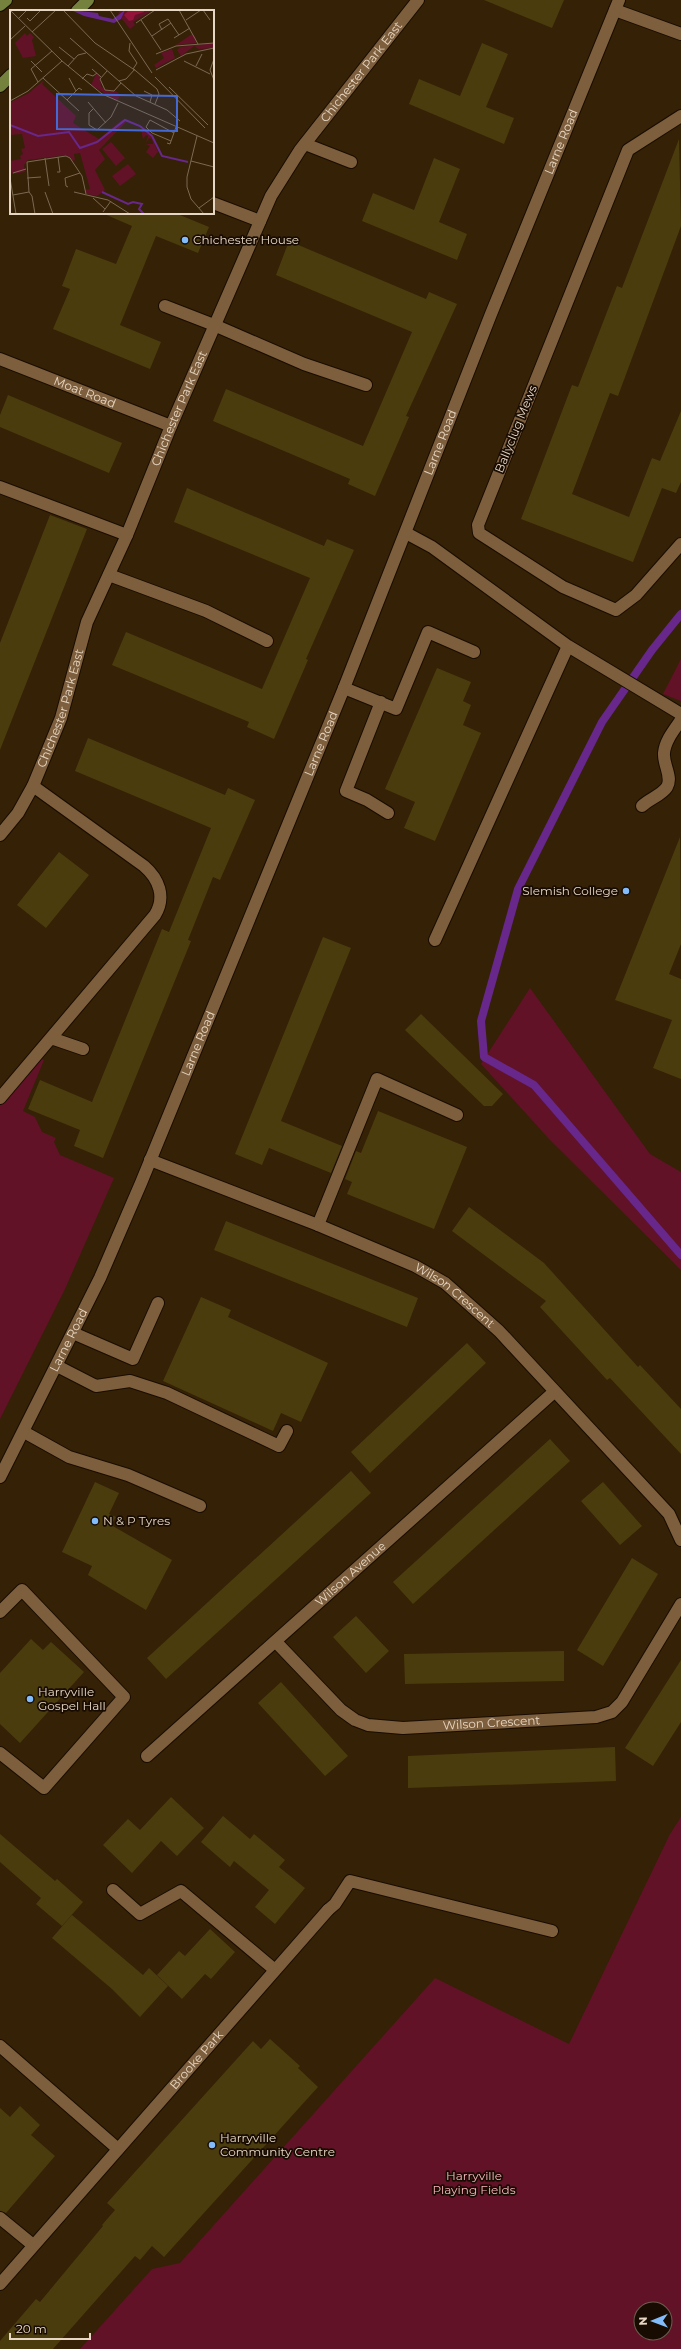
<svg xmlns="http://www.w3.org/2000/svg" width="681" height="2349" viewBox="0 0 681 2349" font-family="Montserrat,sans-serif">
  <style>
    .green { fill: #611227; fill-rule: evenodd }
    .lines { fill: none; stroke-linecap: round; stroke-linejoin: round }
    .stream { stroke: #67278b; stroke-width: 8 }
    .building { fill: #4b3c0e }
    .service-casing { stroke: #190c00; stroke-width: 14 }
    .minor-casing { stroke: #190c00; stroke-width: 14 }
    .tertiary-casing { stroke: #190c00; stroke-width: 14 }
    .primary-casing { stroke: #190c00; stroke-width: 14 }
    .service { stroke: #7d5f3d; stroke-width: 12 }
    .minor { stroke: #7d5f3d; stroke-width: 12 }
    .tertiary { stroke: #7d5f3d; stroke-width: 12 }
    .primary { stroke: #75823e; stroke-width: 12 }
    .poi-dot { fill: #82bcfa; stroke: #180c02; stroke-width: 1.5 }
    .labels { text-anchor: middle; stroke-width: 3.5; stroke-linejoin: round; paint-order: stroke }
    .street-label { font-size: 12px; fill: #e7d6c3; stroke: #180c02 }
    .poi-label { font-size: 12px; fill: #e7d6c3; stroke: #180c02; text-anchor: start }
    .park-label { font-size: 12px; fill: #f9b7bf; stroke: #180c02 }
    .inset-river { fill: none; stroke: #67278b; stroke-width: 2 }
    .inset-road { fill: none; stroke: #7c6952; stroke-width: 1 }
    .view { fill: #4569d4; fill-opacity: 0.15; stroke: #4569d4; stroke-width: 2 }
    .inset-edge { fill: none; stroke: #e7d6c3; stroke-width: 2 }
  </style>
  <rect width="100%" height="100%" fill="#352106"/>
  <path class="green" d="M681,659v42l-18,-7z
    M530,988l120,166 31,18v98l-131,-130 -69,-76z
    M39,1057l5,3 -21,51 12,6 7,15 14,6 -2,4 6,13 54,23 -49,111 -65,130v-316z
    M681,1817v532h-601l72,-80 28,-6 255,-285 134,66 101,-210zM641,2309h24v24h-24z"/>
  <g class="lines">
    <path class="stream" d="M681,614l-29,36 -50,72 -84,167 -37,132 3,36 50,28 147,170"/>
  </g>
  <path class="building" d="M484,0h80l-12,28z
    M482,43l26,11 -22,53 28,11 -10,26 -95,-40 10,-25 41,17z
    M679,139l2,87 -63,170 -8,-3 -38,101 57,23 23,-59 8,3 21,-50v71l-5,11 -14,-5 -29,74 -112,-43 51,-134 6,2 39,-101 5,2z
    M434,158l26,11 -21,53 28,12 -10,26 -95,-39 11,-28 41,17z
    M102,213h73l34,14 -11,26 -42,-17 -36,89 41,17 -11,27 -97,-40 17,-40 -8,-3 14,-37 40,15 16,-38z
    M289,241l137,58 3,-7 28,12 -51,112 3,1 -34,79 -27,-12 2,-5 -137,-58 13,-32 137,57 49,-114 -136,-57z
    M8,395l114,48 -13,30 -109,-46v-12z
    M187,488l137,58 3,-7 27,11 -48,109 2,1 -34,79 -27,-12 2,-5 -137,-57 14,-33 136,57 48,-111 -136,-56z
    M50,515l37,14 -87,221v-107z
    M437,668l34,14 -8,19 8,4 -8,20 18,8 -46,108 -31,-13 11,-26 -30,-13z
    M88,738l137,57 3,-7 27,12 -35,80 -7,-3 -25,63 3,1 -88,217 -29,-12 6,-16 -52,-21 12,-29 52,22 70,-173 7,3 42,-104 -136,-57z
    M680,837l1,107 -12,30 12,5v100l-28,-11 19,-48 -57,-20z
    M59,852l30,23 -43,53 -29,-23z
    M323,937l28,11 -70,173 61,25 -11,27 -62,-25 -7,17 -27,-11z
    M421,1014l82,80 -11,12h-8l-79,-76z
    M378,1111l89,36 -33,82 -87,-35 5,-12 -7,-3 11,-28 5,2z
    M469,1207l75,56 94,104 2,-2 41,44v45l-71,-76 -3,2 -67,-73 6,-6 -94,-70z
    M226,1221l192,77 -11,29 -193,-77z
    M201,1297l30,13 -3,7 100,46 -27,59 -20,-9 -8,18 -110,-50z
    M467,1343l19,20 -116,110 -19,-21z
    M550,1439l20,22 -157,143 -20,-22z
    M351,1471l20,22 -205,186 -19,-21z
    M95,1482l24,11 -10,21 7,3 -5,8 61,35 -26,50 -58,-35 4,-9 -30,-14z
    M603,1482l39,44 -22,19 -39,-44z
    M632,1558l26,16 -55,92 -26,-16z
    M356,1616l33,35 -23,22 -33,-36z
    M31,1639l12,11 8,-8 33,30 -64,71 -20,-19v-51z
    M564,1651v30l-159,3 -1,-30z
    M681,1660v62l-28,44 -28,-18z
    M281,1682l67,74 -23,20 -67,-73z
    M615,1747l1,34 -208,7v-32z
    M171,1797l33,31 -27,28 -16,-15 -29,32 -29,-28 25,-26 12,11z
    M223,1816l27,23 4,-5 31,26 -6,7 26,21 -30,36 -20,-17 14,-17 -35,-29 -4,6 -29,-25z
    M0,1834l55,47 2,-2 26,23 -21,24 -26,-22 5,-6 -41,-36z
    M72,1915l71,60 6,-7 19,18 -28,31 -28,-28 -60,-51z
    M210,1929l25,23 -24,27 -6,-5 -23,25 -25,-24 22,-24 6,5z
    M270,2039l30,27 -2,2 20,19 -154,170 -12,-11 -12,14 -5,-4 -82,93h-53v-8l36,-42 4,3 63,-76 -1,-1 13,-15 -8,-7 146,-162 8,8z
    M20,2106l20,19 -9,10 24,21 -49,57 -6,-2v-103l10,9z"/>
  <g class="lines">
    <g class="service-casing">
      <path id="service" d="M213,203l47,18
        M165,306l49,19
        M406,533l26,14 136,99 113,68
        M344,688l52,21 32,-77 46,20
        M381,702l-35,89 21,9 21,13
        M642,806c7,-7 20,-11 25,-19 6,-10 -4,-22 -3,-34 1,-12 10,-23 17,-33
        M435,940l133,-294
        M51,1038l32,11
        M0,1098l155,-183c11,-18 4,-36 -11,-49l-111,-80
        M318,1225l59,-146 80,36
        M73,1333l60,26 25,-56
        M57,1366l39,20 34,-5 37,12 112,53 8,-15
        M24,1432l45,25 59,18 72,31
        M0,1612l22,-22 102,107 -80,91 -44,-35
        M328,1910l7,-6 15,-23 202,50"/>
    </g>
    <g class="minor-casing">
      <g id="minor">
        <path d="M615,10l66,24"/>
        <path d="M681,116l-53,34 -150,375 1,8 84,54 53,23 20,-15 45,-51"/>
        <path d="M305,144l46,18"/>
        <path d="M214,325l90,39 62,21"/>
        <path id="s1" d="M0,359l171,67"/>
        <path d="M0,487l127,48"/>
        <path d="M109,575l97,36 61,30"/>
        <path id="s2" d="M0,835l18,-22 15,-27 28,-68 26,-96 40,-87 44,-109 100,-230 29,-46 118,-150"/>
        <path id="s3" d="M150,1160l168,65 97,41 30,17 54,48 170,183 12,26"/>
        <path id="s4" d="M276,1642l65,68 14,10 13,5 35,3 193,-11 16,-5 10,-10 59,-98"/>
        <path id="s5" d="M147,1756l407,-364"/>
        <path d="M113,1890l27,24 41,-23 94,79"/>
        <path d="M0,2046l118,103"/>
        <path d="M0,2218l33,27"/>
        <path id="s6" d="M0,2284l328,-374"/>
      </g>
    </g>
    <g class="tertiary-casing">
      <g id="tertiary">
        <path id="s7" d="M0,1477l100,-199 41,-95 203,-495 147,-374 128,-314"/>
      </g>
    </g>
    <g class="primary-casing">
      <path id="primary" d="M0,5l6,-5
        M77,11l11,-11
        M0,86l11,-11"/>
    </g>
    <use href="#service" class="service"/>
    <use href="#minor" class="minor"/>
    <use href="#tertiary" class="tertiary"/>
    <use href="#primary" class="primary"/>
  </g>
  <g class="poi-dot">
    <circle cx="185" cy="240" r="4"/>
    <circle cx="626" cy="891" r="4"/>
    <circle cx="95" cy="1521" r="4"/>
    <circle cx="30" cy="1699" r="4"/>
    <circle cx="212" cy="2145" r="4"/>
  </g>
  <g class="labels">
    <g class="street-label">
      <text dy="4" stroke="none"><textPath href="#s2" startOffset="850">Chichester Park East</textPath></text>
      <text dy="4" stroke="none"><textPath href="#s7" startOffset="1449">Larne Road</textPath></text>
      <text dy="4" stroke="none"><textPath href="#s1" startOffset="91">Moat Road</textPath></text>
      <text dy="4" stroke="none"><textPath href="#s2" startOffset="465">Chichester Park East</textPath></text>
      <text transform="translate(516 429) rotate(-68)" y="4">Ballyclug Mews</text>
      <text dy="4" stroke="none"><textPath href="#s7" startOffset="1125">Larne Road</textPath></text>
      <text dy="4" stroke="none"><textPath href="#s2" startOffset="142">Chichester Park East</textPath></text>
      <text dy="4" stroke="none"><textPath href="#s7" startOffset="801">Larne Road</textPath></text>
      <text dy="4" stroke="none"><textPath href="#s7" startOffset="477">Larne Road</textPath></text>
      <text dy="4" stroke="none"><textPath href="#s3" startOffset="335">Wilson Crescent</textPath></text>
      <text dy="4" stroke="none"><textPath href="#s7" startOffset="153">Larne Road</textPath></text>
      <text dy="4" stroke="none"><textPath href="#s5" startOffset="273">Wilson Avenue</textPath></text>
      <text dy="4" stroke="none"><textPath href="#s4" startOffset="249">Wilson Crescent</textPath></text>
      <text dy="4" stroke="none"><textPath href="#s6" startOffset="298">Brooke Park</textPath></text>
    </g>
    <g class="poi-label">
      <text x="193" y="244">Chichester House</text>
      <text x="618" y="895" text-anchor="end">Slemish College</text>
      <text x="103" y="1525">N &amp; P Tyres</text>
      <text x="38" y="1696">Harryville<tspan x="38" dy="14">Gospel Hall</tspan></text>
      <text x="220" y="2142">Harryville<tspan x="220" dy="14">Community Centre</tspan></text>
    </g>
    <g class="park-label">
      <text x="474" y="2180">Harryville<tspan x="474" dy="14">Playing Fields</tspan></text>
    </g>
  </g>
  <g transform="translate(10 10)">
    <rect width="204" height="204" fill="#352106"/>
    <path d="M110,0h33l-20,12 2,3 -5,4 -12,-15zM15,23l2,3 3,-3 4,4 -2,3 4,16 -13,2 -8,-15zM182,24l4,4v5l-20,2zM204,33l-1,5 -14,1 -5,-3 -13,10 -4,-6 3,-3zM162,39l3,9 -19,10 -2,-3 10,-7 -3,-5zM86,64l4,2 1,10 4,4 11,1 7,6 -3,-1 -3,5 -26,-16zM34,70l-2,4 34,32 -3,7 26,16 23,-19 4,2 -27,28 6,9 -10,11 10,20 -8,6 -10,-2 -2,-4 5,-1 -10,-36 -6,1 1,6 -2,1 -6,-6 -39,5 -4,5 1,7 -13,2 -2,-13 11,-2 -1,-3 3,-2 -2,-5 4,-1 -3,-14 -12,1 1,-33 18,-9zM131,119l10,7 7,16 -5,6 -7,-6 4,-6 -4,-2h7l-1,-5 -3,-1 -3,5 2,-7 -2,-1 -3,4zM101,132l14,16 -9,8 -14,-17zM118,154l8,10 -16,12 -8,-10z" fill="#611227"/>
    <path d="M119,0h15v2l-9,3 -2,5 -4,1 -5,-6z" fill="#95133b"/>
    <path d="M61,0l27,3 1,3 14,3 12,-9 -4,9 -7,4 -30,-7z" fill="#67278b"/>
    <path class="inset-river" d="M0,115l28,11 31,-4 11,16 17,-6 28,-22 15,6 12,10 10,20 26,6M92,182l26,12 5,-2 9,2 -3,5 5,5"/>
    <path class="inset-road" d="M0,0l52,51 40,33 112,49M53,0l32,33 41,28 21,18 2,5 -4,10M100,0l42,63M169,0l19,34M193,0l7,10M17,8l3,3 11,-11M8,9l9,-9M131,10l20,30M176,10l15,-10M126,13l19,-13M152,20l-3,-6 9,-5 11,16M22,22l24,-22M142,26l19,-13M60,28l66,58 31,14 13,11M164,28l16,-10M0,30l15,-14M120,33l-1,8 8,12 -4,6M49,37l15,12M146,44l20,-8 38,-3M204,49l-4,11 4,10M21,51l11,11M174,51l26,13M58,56l10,-11 8,-2M186,56l6,-12M82,59l9,8M146,60l30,-16 28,-6M97,61l-7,8 5,11 9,1 7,-8M145,67l50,51M33,68l36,33M59,68l7,13M72,69l5,-5 6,2 4,-3M109,71l7,-2 9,-10M28,72l-7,-13 21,-18M159,77l39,38M134,81l8,4 -2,7M57,90l12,-12 3,2M0,91l18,-10 34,-30M78,92l18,21M83,99l-4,4v12l8,5 14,-13 7,-14M187,126l-10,41v10l4,12 13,15M161,131l-19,-8 -6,-6 4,-7 24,13M157,133l3,1 6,-17M35,148l4,28M181,151l23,6M47,162h3l-2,-15M3,163l13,-4M0,168l6,36M17,168l14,-1M58,177l-2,-1 -1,-8 15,-5M19,182l-2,-30 39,-6 4,2 12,18 4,18M19,182l3,4 3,18M35,182l8,22M64,182l34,8 22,14M3,185l16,-3M83,188l12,11M189,198l15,-11M93,202l8,-11"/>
    <path class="view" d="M47,84l120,2v35l-120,-2z"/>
    <rect width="204" height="204" class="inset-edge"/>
  </g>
  <g transform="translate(653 2321) rotate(269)"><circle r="19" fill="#180c02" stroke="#6b5d4f"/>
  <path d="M0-3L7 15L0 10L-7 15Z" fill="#82bcfa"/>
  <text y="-6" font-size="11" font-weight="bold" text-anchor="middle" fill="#e7d6c3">N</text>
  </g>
  <path d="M10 2333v6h80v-6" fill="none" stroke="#e7d6c3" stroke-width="2"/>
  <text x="16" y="2333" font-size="12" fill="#e7d6c3" stroke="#180c02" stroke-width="3" paint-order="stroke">20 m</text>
</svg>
